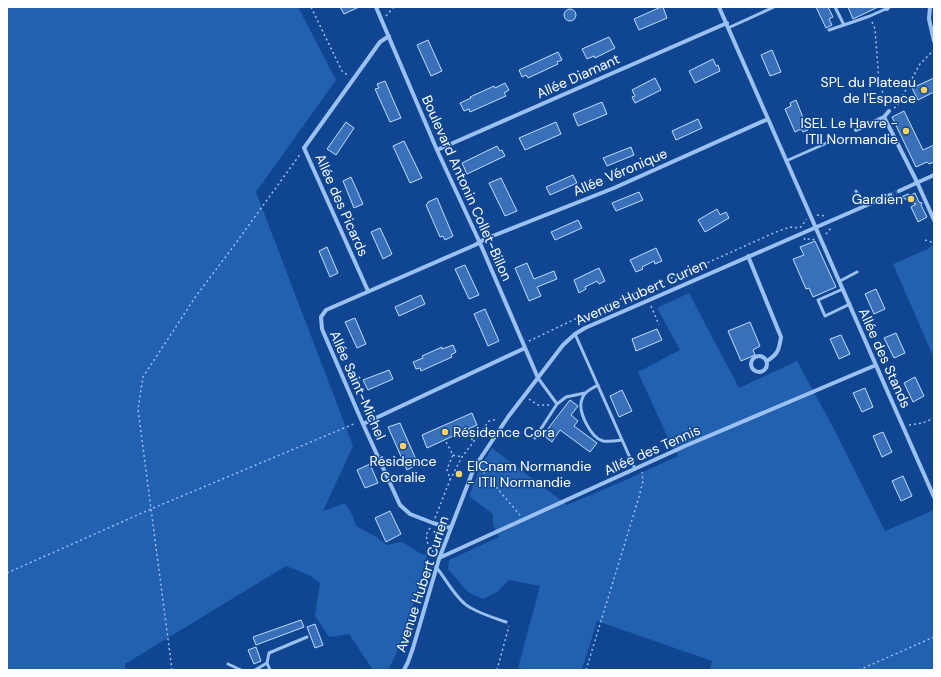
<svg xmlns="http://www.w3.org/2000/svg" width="941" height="677" viewBox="0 0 941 677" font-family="'DM Sans',sans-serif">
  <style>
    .green { fill: #2260b0 }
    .building { fill: #3970b9; stroke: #c2dcfd }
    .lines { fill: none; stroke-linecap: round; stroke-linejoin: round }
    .street-tunnel { stroke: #3462a2; stroke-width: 4; stroke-dasharray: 4 2; stroke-linecap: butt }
    .path { stroke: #9bc1f3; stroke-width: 1.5; stroke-dasharray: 2 3; stroke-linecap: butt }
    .lane { stroke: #9bc1f3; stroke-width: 3 }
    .street { stroke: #9bc1f3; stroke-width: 4 }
    .poi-dot { fill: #ffd35d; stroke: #104691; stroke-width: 1.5 }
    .labels { text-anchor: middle; stroke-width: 3; stroke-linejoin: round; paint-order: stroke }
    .street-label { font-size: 14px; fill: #fff; stroke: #104691 }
    .poi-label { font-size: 14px; fill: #fff; stroke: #104691; text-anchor: end }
  </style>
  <rect width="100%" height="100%" fill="#104691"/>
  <path class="green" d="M7,7h291l38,73 -80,112 97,254 -30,65 22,-8 8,13 3,10 17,9 14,10 15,-3 21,13 4,-1c-10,39 -19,80 -39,116h-15l-24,-36 -20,3 -14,-21 5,-33 -11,-8 -23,-9 -161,98v6h-118z
    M934,244v114l-41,-94 35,-15z
    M689,293l50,95 58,-27 37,68 51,102 49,-21v160h-224l2,-9 -115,-40 -15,49h-55l-9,-2 22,-82 -31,-6 -12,12 -14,7 -15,-7 -20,-23 1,-9 50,-23 -6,-12v-11l-24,-18 11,-28 12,-20 75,57 61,-26 50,-23 -6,-9 -34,-75 42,-22 -23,-42z"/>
  <path class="building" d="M340,7h19l-15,7z
    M661,7h2l4,11 -28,12 -5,-11z
    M816,7h12l5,10 -4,2 3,6 -6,3z
    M848,7h30l-25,12z
    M564 15a6 6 0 1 1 12 0a6 6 0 1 1-12 0Z
    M609,37l6,11 -20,10 -1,-2 -7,3 -5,-10z
    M428,40l14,31 -11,5 -14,-31z
    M772,50l9,22 -11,4 -9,-21z
    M558,52l4,8 -5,2 1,2 -30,14 -2,-3 -4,2 -3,-7z
    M713,59l3,7 2,-1 2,6 -25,12 -6,-12z
    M655,78l6,12 -26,13 -3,-6 3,-1 -3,-6z
    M934,78v14l-16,8 -6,-12z
    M385,81l16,37 -11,4 -15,-33 4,-1 -2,-4z
    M505,83l4,7 -5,3 2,3 -36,16 -1,-3 -5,2 -4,-8 11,-5 -1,-1 24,-11 1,2z
    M796,100l12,30 -5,2 -2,-3 -6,3 -10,-23 6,-3 -1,-3z
    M602,102l5,12 -29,12 -5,-12z
    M904,111l19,39 11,-5v17l-5,2 -2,-2 -11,5 -24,-50z
    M698,119l4,9 -26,12 -4,-9z
    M346,122l8,6 -18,27 -9,-6z
    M556,122l5,12 -36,16 -6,-12z
    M404,141l18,37 -12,5 -17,-37z
    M497,146l3,5 2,-1 3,6 -38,18 -5,-11z
    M631,147l3,8 -27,11 -4,-8z
    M573,175l4,8 -27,12 -4,-8z
    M351,177l12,27 -9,4 -11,-27z
    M501,178l16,33 -12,5 -16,-33z
    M639,192l4,8 -27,11 -4,-8z
    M915,193l4,9 3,1 -1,2 6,12 -9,5 -7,-15 5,-3 -15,-7 7,-3 3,1z
    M437,198l16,38 -8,4 -2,-4 -3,1 -14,-32 2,-2v-1z
    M717,209l3,6 6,-3 3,6 -24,14 -7,-12z
    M578,220l4,8 -27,12 -4,-8z
    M380,228l12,26 -9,5 -12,-27z
    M815,241l21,46 -23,10 -4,-9 -3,1 -13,-30 11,-4 -4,-8z
    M327,247l11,26 -8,4 -11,-26z
    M656,248l6,13 -7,3 -1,-3 -12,6 1,2 -7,3 -6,-12z
    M527,263l7,16 20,-8 3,8 -20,8 4,9 -12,5 -14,-33z
    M465,265l14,30 -10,4 -14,-30z
    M599,268l6,13 -6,3 -2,-3 -12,6 1,2 -7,4 -5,-13z
    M876,289l9,20 -11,5 -9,-20z
    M421,295l4,9 -26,12 -4,-9z
    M485,309l14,32 -11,5 -14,-32z
    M355,318l11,26 -9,4 -12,-26z
    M750,322l10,24 -7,4 2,5 -14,6 -13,-30z
    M657,329l5,11 -26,11 -4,-12z
    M896,333l9,20 -11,5 -10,-20z
    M841,335l9,19 -11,5 -9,-20z
    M453,345l3,7 -5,3 1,2 -31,14 -1,-3 -4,1 -3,-7 10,-4 -1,-2 20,-9v2z
    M389,370l4,9 -25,11 -5,-10z
    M915,377l9,19 -11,6 -9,-19z
    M865,388l8,19 -11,5 -9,-19z
    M622,390l10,21 -13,6 -9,-21z
    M570,400l8,6 -7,9 7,6 -4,5 23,17 -7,9 -30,-22 -8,12 -9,-7z
    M472,413l5,12 -50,23 -5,-13z
    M400,423l18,41 -11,6 -19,-43z
    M883,432l9,20 -10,5 -9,-21z
    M370,464l8,19 -13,5 -8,-18z
    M903,476l9,20 -11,5 -9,-20z
    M390,511l11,23 -15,8 -11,-24z
    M301,620l3,7 -48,18 -3,-8z
    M315,624l8,21 -8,3 -8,-21z
    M256,647l5,14 -7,3 -6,-14z"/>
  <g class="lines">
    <path class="street-tunnel" d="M890,195l9,-4"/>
    <path class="path" d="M311,7l31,64 4,3 3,1
      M386,16l8,-9
      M872,22l3,7 4,52 8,25
      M894,108l3,-2 23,-42 14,-14
      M817,215l8,1
      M826,234l5,-6
      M804,238l1,2 3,-1 3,1 4,-1
      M925,240l9,3
      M651,306l8,19
      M529,341l61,-29 117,-49 69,-31 14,-5 9,1 3,-2 4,-7
      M529,399l9,6h10l2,1
      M909,425l14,-2 11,-5
      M468,429l5,13
      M453,455l9,2
      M480,468l40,47
      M450,480l12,-23 27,-36 9,-2
      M435,518l15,-38 -3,-11 6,-14 -8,-15
      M430,528l-4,7 2,10 6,8
      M7,573l144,-64 205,-86
      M172,670l-34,-261 5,-32 53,-81 37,-49 68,-94
      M497,670l12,-44
      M586,670l53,-173 4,-16 -1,-9
      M859,670l75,-33"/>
    <path class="lane" d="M835,7l9,18 26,-9 20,-9
      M728,28l46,-21
      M829,30l15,-5
      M786,161l43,-19
      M856,191l8,15
      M840,281l17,-9
      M843,289l-25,11 7,16 25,-12
      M575,334l60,135
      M538,378l19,26
      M598,385c-7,4 -14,7 -16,14 -5,12 9,39 21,42 6,1 13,0 19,-1
      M535,438l22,-34 9,-7 19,-4
      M436,567c10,12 17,27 29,37 9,8 30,14 41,18
      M228,664l13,6
      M255,670l12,-7
      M270,670l-3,-7 2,-10 38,-16"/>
    <path class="street" d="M376,7l61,143 43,93 58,135
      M719,7c72,164 143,327 215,490
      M886,7l1,2
      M930,7l-1,12 5,22
      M884,117l33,65 17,38
      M856,130l28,-13 5,-6
      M437,150l290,-127
      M899,191l35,-16
      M748,256l33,81c-2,13 -3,17 -14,24
      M368,291l-64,-143 76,-106 9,-6
      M751 364a8 8 0 1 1 16 0a8 8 0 1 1-16 0Z
      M363,424l162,-76
      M451,528l-18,-5 -23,-9 -10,-9 -37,-81 -41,-95 -1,-12 5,-7 149,-65 10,-6 129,-51 154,-69
      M439,558l246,-112 191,-81
      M404,670l4,-8 5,-14 26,-89 35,-91 34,-51 55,-72 12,-11 10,-6 305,-133"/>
  </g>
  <g class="poi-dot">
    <circle cx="924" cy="90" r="4"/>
    <circle cx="906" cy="131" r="4"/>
    <circle cx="911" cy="199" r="4"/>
    <circle cx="445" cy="432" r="4"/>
    <circle cx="403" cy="446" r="4"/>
    <circle cx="459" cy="474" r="4"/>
  </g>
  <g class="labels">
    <g class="street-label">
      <text transform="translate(578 76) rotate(-24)" y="5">Allée Diamant</text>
      <text transform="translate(620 172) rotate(-23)" y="5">Allée Véronique</text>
      <text transform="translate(467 188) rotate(66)" y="5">Boulevard Antonin Collet-Billon</text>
      <text transform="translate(342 205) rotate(66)" y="5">Allée des Picards</text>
      <text transform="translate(641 292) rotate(-24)" y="5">Avenue Hubert Curien</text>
      <text transform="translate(885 358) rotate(66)" y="5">Allée des Stands</text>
      <text transform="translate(358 385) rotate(66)" y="5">Allée Saint-Michel</text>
      <text transform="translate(652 450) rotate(-24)" y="5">Allée des Tennis</text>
      <text transform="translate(422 584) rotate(-72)" y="5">Avenue Hubert Curien</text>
    </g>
    <g class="poi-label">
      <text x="916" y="87">SPL du Plateau<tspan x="916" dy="16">de l'Espace</tspan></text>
      <text x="898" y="128">ISEL Le Havre -<tspan x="898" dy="16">ITII Normandie</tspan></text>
      <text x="903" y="204">Gardien</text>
      <text x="453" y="437" text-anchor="start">Résidence Cora</text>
      <text x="403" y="466" text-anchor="middle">Résidence<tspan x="403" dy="16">Coralie</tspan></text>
      <text x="467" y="471" text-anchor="start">EICnam Normandie<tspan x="467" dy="16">- ITII Normandie</tspan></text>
    </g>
  </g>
  <rect width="941" height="677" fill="none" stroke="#ffffff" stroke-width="16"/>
</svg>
